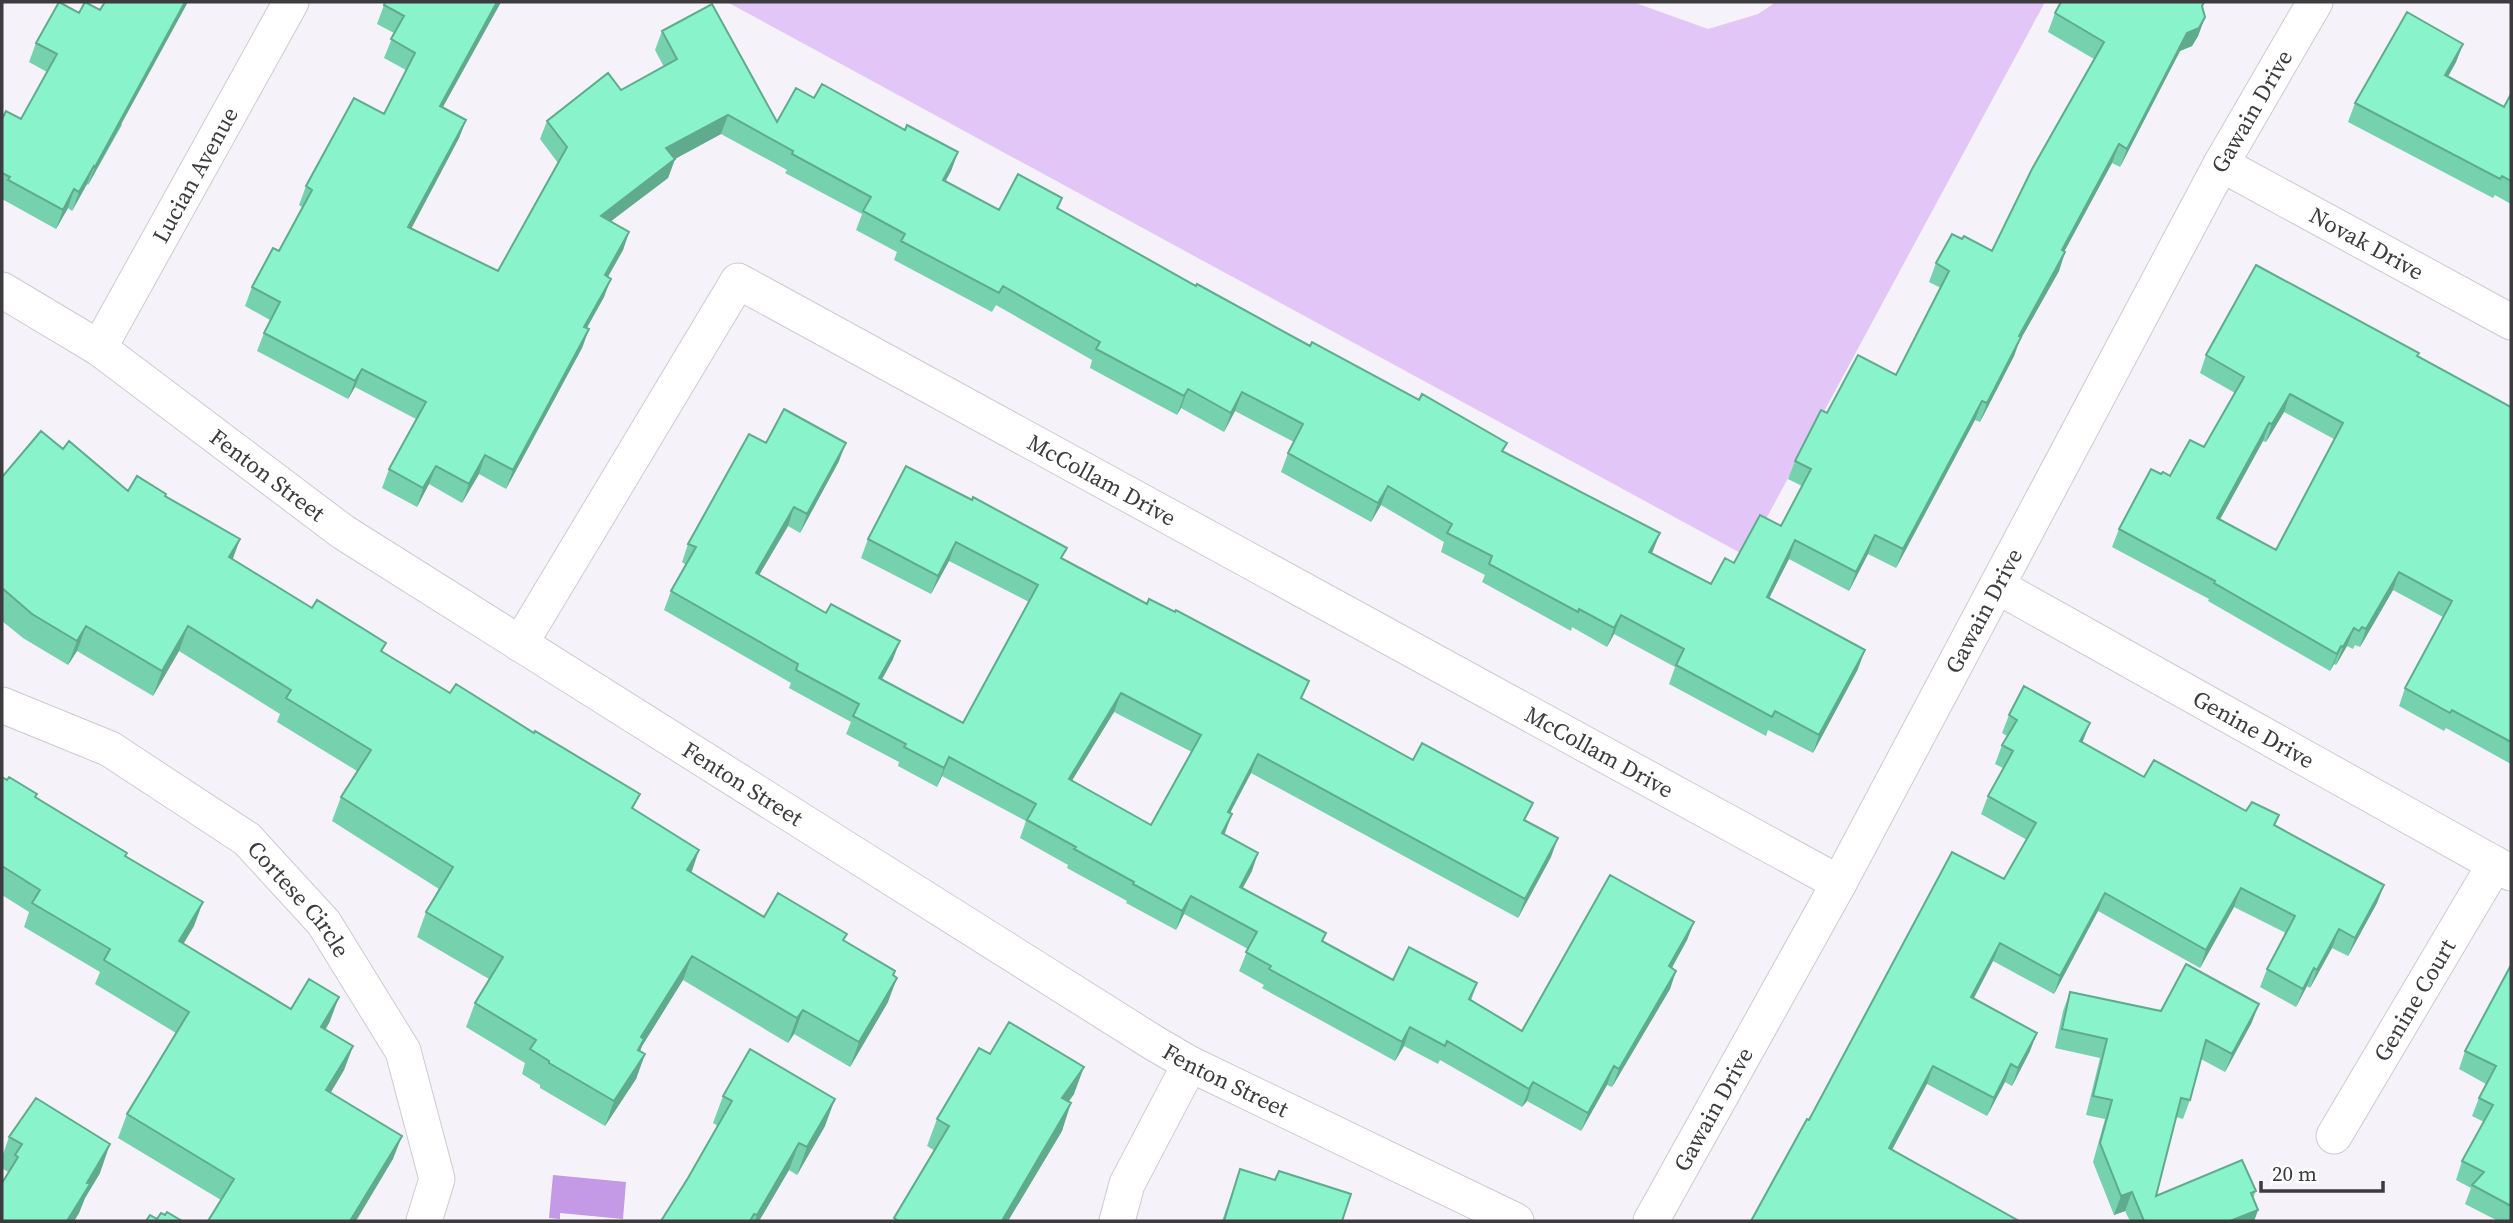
<svg xmlns="http://www.w3.org/2000/svg" width="2513" height="1223" viewBox="0 0 2513 1223" font-family="'Source Serif 4',serif">
  <style>
    .green { fill: #e2c6f8 }
    .water { fill: #c499e5 }
    .lines { fill: none; stroke-linecap: round; stroke-linejoin: round }
    .minor-casing { stroke: #cdcad1; stroke-width: 37 }
    .minor { stroke: #fff; stroke-width: 35 }
    .wall { fill: #76d1af; fill-rule: evenodd }
    .shaded-wall { fill: #60aa8e }
    .building { fill: #89f3cb; stroke: #60aa8e; stroke-width: 2; fill-rule: evenodd }
    .labels { text-anchor: middle; stroke-width: 7; stroke-linejoin: round; paint-order: stroke }
    .street-label { font-size: 23px; fill: #3d3b3e; stroke: #fff }
  </style>
  <rect width="100%" height="100%" fill="#f6f2fa"/>
  <path class="green" d="M727,2h906l75,27 50,-15 18,-12h269l-299,554z"/>
  <path class="water" d="M553,1175l73,7 -3,37 -63,-6v6l-11,-1z"/>
  <g class="lines">
    <g class="minor-casing">
      <g id="minor">
        <path id="s1" d="M2221,164l290,158"/>
        <path id="s2" d="M2,290l97,58 244,184 811,511 36,21 326,157"/>
        <path id="s3" d="M99,348l192,-346"/>
        <path id="s4" d="M1997,586l514,287"/>
        <path id="s5" d="M520,644l218,-363 1101,602"/>
        <path id="s6" d="M2,705l108,44 137,90 77,84 79,128 34,128 -13,42"/>
        <path id="s7" d="M2334,1136l161,-272"/>
        <path d="M1117,1221l10,-37 63,-120"/>
        <path id="s8" d="M1651,1221l188,-338 382,-719 94,-162"/>
      </g>
    </g>
    <use href="#minor" class="minor"/>
  </g>
  <path class="wall" d="M59,2l63,123 -34,60 -1,-1 -15,27 -4,-3 -12,21 -54,-30v-80h19l26,-47 -18,-10 7,-19z
    M501,2l-59,106 24,12 -7,18 -48,91 87,42 60,-108 -18,-24 7,-18 74,-31 43,-23 -9,-17 7,-19 115,91 37,-24 91,32 53,22 -7,19 -6,10 54,29 63,-12 -4,11 138,77 114,60 197,97 -4,9 149,101 59,31 23,-21 47,-37 21,-40 -14,-7 7,-18 32,-48 69,-38 45,-87 -12,-6 7,-19 26,-24 30,12 102,-192 -46,-27 7,-19 150,-11 -3,5 3,10 -7,19 -6,10 -12,5 -60,116 -8,-4 -48,88 1,1 -6,19 -40,71 -5,14 -34,66 -5,-2 -79,148 -28,-14 -19,37 -60,-32 -20,39 89,71 -45,84 -45,-23 -2,6 -97,-52 6,-17 -61,-33 -7,13 -35,-20 -1,4 -89,-49 3,-7 -44,-23 3,-10 -63,-37 -10,17 -90,-50 7,-19 6,-11 -59,-31 -11,21 -43,-24 -4,7 -87,-47 2,-8 -96,-55 -4,7 -98,-52 3,-8 -41,-22 6,-16 -77,-41 2,-3 -66,-36 -46,25 -7,19 -57,43 18,11 -6,18 -15,27 -4,20 -17,31 2,1 -7,19 -76,141 -27,-15 -17,29 -33,-19 -12,23 -35,-19 7,-19 27,-50 -61,-32 -7,12 -91,-48 7,-18 6,-13 -25,-14 7,-19 27,-36 23,-44 -3,-2 7,-19 78,-72 22,-44 -22,-12 10,-25 -17,-9 7,-19z
    M2463,44l-7,18 -8,15 56,30 7,-13v110l-16,-9 -2,3 -145,-76 7,-19z
    M2206,355l211,2 94,50v357l-65,-36 -2,3 -45,-25 6,-18 38,-71 -50,-27 -33,57 -5,-2 -2,4 -6,-3 -11,19 -2,-1 -4,7 -122,-70 1,-2 -97,-52 7,-18 42,-55 9,2 34,-29 31,-54 -35,-20zM2284,412l50,27 -58,111 -56,-31 43,-78 3,1z
    M766,443l73,18 -39,72 -12,-7 -29,49 134,84 -11,20 81,44 66,-121 -80,-41 -18,33 -70,-36 7,-19 38,-73 396,233 224,122 25,36 -33,61 -267,-145 -21,40 -6,21 28,37 -9,17 80,54 70,38 84,3 -6,18 51,30 172,-109 -7,18 -15,28 4,3 -6,18 -58,98 -5,-2 -26,46 -54,-30 -5,6 -82,-47 -2,4 -34,-18 -9,15 -133,-73 2,-3 -25,-14 9,-22 -64,-35 -8,16 -50,-27 1,-2 -60,-33 1,-3 -48,-27 6,-17 -84,-45 -5,11 -39,-21 1,-4 -53,-28 5,-12 -62,-34 2,-5 -127,-73 7,-19 15,-26 -4,-3 6,-18zM1114,712l78,40 -41,73 -79,-45z
    M63,449l65,42 37,5 75,43 -8,20 402,251 57,63 73,44 80,24 51,30 -7,31 -38,65 -56,-33 -6,9 -105,-63 -41,66 -2,5 5,3 -9,25 -31,47 -65,-38v-3l-18,-11 3,-11 -59,-36 9,-24 14,-24 -72,-42 9,-25 13,-23 -107,-68 9,-24 16,-26 -80,-49 3,-8 -101,-63 -26,45 -76,-45 -9,14 -45,-27 -21,-17v-144z
    M2009,715l74,27 61,35 102,34 33,4 -4,11 109,59 -7,18 -29,53 -16,-8 -22,40 -3,-2 -11,21 -36,-20 7,-18 19,-36 -52,-26 -34,61 -102,-57 -44,83 -61,-33 -19,37 56,53 -18,35 -7,-4 -18,34 -60,-32 -118,36 195,-241 23,-39 -46,-26 7,-18 15,-28 -8,-4 7,-19 5,-9 -5,-3z
    M2,777l34,21 90,59 68,69 -11,17 108,66 39,12 -4,8 27,17 -9,24 -13,22 62,67 -172,41 -103,-62 9,-24 49,-81 -81,-49 5,-12 -76,-45 5,-15 -27,-17z
    M2511,965v256h-13l-33,-17 6,-16 -15,-8 6,-19 22,-39 -12,-6 7,-18 7,-14 -27,-15 6,-18z
    M2070,992l91,19 91,11 -27,50 -24,-13 -11,41 -7,19 -7,-2 -20,79 100,-5 -3,7 5,12 -4,11h-124l-5,-10 -11,4 -21,-53 12,-43 -19,-4 14,-57 -45,-10 8,-37z
    M990,1054l84,40 -6,8 -6,29 -54,90h-115l42,-70 -8,-5 10,-27z
    M723,1096l102,30 -28,49 -8,-5 -30,51h-98l27,-43 30,-52 -5,-3z
    M9,1137l91,36 -15,25 -6,15 -5,8h-72l6,-49 -6,-4v-11z
    M1240,1169l102,52h-120z"/>
  <path class="shaded-wall" d="M185,2h3l-100,183 7,-18z
    M497,2h4l-68,123 7,-19z
    M2205,17l-7,19 -6,10 -12,5 -60,116 7,-18 60,-116z
    M2463,44l-7,18 -18,32 7,-19z
    M728,115l-7,19 -61,33 6,-19z
    M466,120l-7,18 -57,108 6,-19z
    M2119,144l-7,19 -57,106 7,-19z
    M958,152l-7,19 -15,28 7,-19z
    M675,159l-7,19 -74,56 7,-18z
    M94,166l-7,18 -15,27 7,-19z
    M74,189l-6,19 -12,21 7,-19z
    M629,232l-6,18 -25,44 7,-19z
    M2065,252l-6,19 -40,71 -5,14 -34,66 7,-19 32,-67z
    M611,279l-7,18 -27,48 7,-18z
    M589,329l-7,19 -76,141 7,-19z
    M362,369l-7,18 -7,12 7,-18z
    M1188,389l-7,19 -4,7 7,-19z
    M1242,392l-7,19 -11,21 7,-19z
    M2290,394l-6,18 -18,30 6,-18z
    M1982,401l-7,19 -79,148 7,-19z
    M2269,423l-6,18 -52,95 6,-18z
    M846,443l-7,18 -39,72 7,-19z
    M485,455l-6,19 -17,29 7,-19z
    M436,466l-7,18 -12,23 6,-19z
    M1388,486l-7,19 -10,17 7,-19z
    M794,507l-6,19 -39,66 7,-19z
    M1660,533l-7,18 -10,20 6,-19z
    M1875,535l-7,19 -19,37 7,-19z
    M240,539l-9,25 -2,-7z
    M1795,540l-6,19 -29,57 7,-19z
    M956,542l-7,19 -18,33 7,-18z
    M2399,572l-6,18 -33,57 6,-18z
    M1621,615l-7,19 -7,13 7,-19z
    M86,626l-9,25 -9,14 9,-24z
    M188,626l-9,25 -26,45 9,-25z
    M2354,628l-7,18 -11,19 7,-18z
    M900,641l-7,18 -20,37 6,-18z
    M2341,646l-7,18 -4,7 7,-17z
    M1865,650l-7,19 -45,84 6,-18z
    M1121,693l-7,19 -52,85 7,-18z
    M2090,723l-7,18 -9,18 6,-18z
    M1258,754l-7,19 -30,57 7,-18z
    M949,757l-7,19 -5,11 7,-19z
    M1232,814l-7,19 -10,18 7,-18z
    M1558,838l-7,19 -33,61 7,-19z
    M699,850l-8,24 -4,-4z
    M1258,853l-6,18 -19,34 7,-18z
    M2384,885l-7,18 -29,53 7,-18z
    M2241,888l-7,19 -34,61 6,-18z
    M2105,893l-7,18 -44,83 6,-18z
    M1191,896l-7,18 -8,16 6,-19z
    M203,902l-9,24 -23,39 8,-24z
    M1694,922l-7,18 -25,45 7,-19z
    M2339,929l-7,19 -22,40 7,-18z
    M2000,943l-7,18 -28,54 6,-18z
    M692,956l-9,24 -41,66 -7,18 -6,10 12,-37z
    M2314,968l-7,18 -11,21 7,-18z
    M895,971l-9,25 11,-18 -9,24 -38,65 9,-25z
    M1676,971l-6,18 -58,98 7,-18z
    M339,997l-9,24 -17,30 8,-24z
    M2259,1004l-7,18 -27,50 7,-18z
    M803,1010l-9,24 -6,9 9,-25z
    M1410,1027l-6,19 -9,15 7,-19z
    M2037,1033l-7,18 -18,35 6,-18z
    M353,1046l-9,24 -26,44 8,-24z
    M645,1054l-9,25 -31,47 9,-25z
    M2011,1064l-6,18 -18,34 7,-18z
    M1614,1066l-7,19 -26,46 7,-18z
    M1933,1066l-6,18 -44,83 6,-19z
    M1084,1067l-10,27 -22,31 10,-27z
    M1533,1082l-6,19 -5,6 7,-18z
    M835,1099l-10,27 -28,49 10,-28z
    M1071,1103l-9,28 -54,90h-6z
    M402,1136l-9,23 -37,62h-6z
    M799,1143l-10,27 -30,51h-4l2,-6z
    M110,1144l-10,29 -15,25 -6,15 -5,8h-7l20,-38z
    M2132,1192l-7,19 -11,4 7,-19z
    M2258,1210l-4,11h-24z"/>
  <path class="building" d="M59,2l20,11 6,-11 15,8 5,-8h80l-90,165 -1,-1 -15,26 -5,-3 -11,21 -55,-30 2,-3 -8,-4v-54l4,-8 15,8 36,-65 -21,-11z
    M385,2h112l-57,104 26,14 -58,107 90,44 69,-124 -20,-26 61,-48 13,17 56,-31 -15,-28 50,-27 65,118 19,-34 18,10 8,-14 83,46 2,-5 51,27 -15,28 56,30 19,-36 44,24 -5,10 139,78 1,-2 113,62 2,-4 107,58 3,-6 85,49 -5,8 158,82 -11,19 62,32 14,-26 9,5 26,-48 21,11 30,-57 -16,-8 26,-51 6,3 31,-58 38,20 53,-104 -13,-8 16,-29 10,5 2,-3 28,15 40,-82 72,-127 -49,-29 6,-11h143l-2,4 3,11 -6,11 -12,5 -60,116 -8,-5 -57,106 3,2 -46,84 2,1 -34,66 -5,-2 -79,148 -28,-14 -19,37 -61,-32 -28,57 98,53 -46,85 -44,-24 -3,6 -96,-52 8,-16 -63,-34 -7,13 -35,-19 -1,3 -89,-48 3,-8 -45,-23 5,-9 -64,-38 -10,17 -90,-50 15,-29 -61,-32 -11,21 -43,-24 -4,7 -88,-47 4,-7 -97,-56 -4,7 -98,-52 4,-7 -42,-23 8,-14 -79,-43 1,-3 -65,-36 -62,33 9,11 -74,57 28,16 -24,43 6,4 -27,48 5,2 -76,141 -28,-15 -16,29 -33,-18 -13,22 -34,-19 37,-67 -64,-33 -7,12 -91,-48 16,-31 -28,-15 21,-39 6,3 33,-61 -6,-4 48,-88 30,16 31,-61 -24,-14 13,-23 -20,-11z
    M2407,12l56,32 -18,31 59,32 7,-13v87l-9,-5 -2,3 -145,-76z
    M2256,265l163,88 -2,3 94,51v335l-59,-32 -2,3 -45,-25 47,-87 -53,-29 -33,57 -4,-2 -3,4 -5,-3 -11,19 -2,-1 -4,8 -123,-71 1,-2 -96,-52 32,-60 10,5 2,-2 7,4 20,-36 14,7 40,-70 -38,-22zM2290,394l53,29 -67,127 -59,-32 52,-95 3,1z
    M784,409l62,34 -39,71 -13,-7 -38,66 70,40 5,-9 69,37 -21,37 84,45 75,-138 -82,-43 -18,34 -70,-37 38,-73 66,34 1,-3 94,51 -6,10 86,46 2,-5 26,13 1,-2 133,71 -8,17 112,62 9,-17 111,60 -9,17 34,18 -33,61 -267,-145 -30,58 4,2 -10,19 36,20 -18,34 86,46 -4,8 71,39 16,-33 68,36 -8,16 53,32 88,-156 84,47 -25,44 7,5 -57,98 -5,-3 -26,47 -55,-31 -4,7 -82,-48 -2,5 -35,-19 -8,15 -133,-73 2,-3 -25,-14 11,-20 -66,-36 -9,15 -49,-27 1,-2 -60,-33 2,-2 -49,-27 9,-16 -87,-47 -5,11 -40,-21 2,-3 -53,-28 6,-12 -63,-34 2,-6 -127,-73 25,-44 -8,-3 61,-110 17,9zM1121,693l80,42 -50,90 -82,-46z
    M41,431l22,18 6,-8 59,50 9,-15 29,18 -1,2 75,43 -11,18 83,51 5,-8 69,43 -5,8 69,42 6,-9 78,49 1,-2 105,63 -8,14 67,42 -12,20 77,47 14,-24 69,41 -4,6 52,31 -2,4 4,3 -38,64 -56,-32 -6,8 -105,-62 -51,81 3,2 -6,11 7,4 -31,47 -65,-38v-2l-19,-12 6,-9 -61,-37 28,-46 -77,-45 27,-45 -112,-70 30,-47 -85,-52 5,-8 -103,-64 -26,45 -76,-45 -9,15 -45,-27 -30,-26v-111z
    M2024,686l66,37 -10,18 64,36 10,-17 92,51 6,-9 27,13 -5,10 110,60 -29,53 -16,-9 -22,41 -3,-2 -11,21 -36,-20 28,-53 -54,-28 -35,62 -101,-57 -45,83 -60,-33 -29,54 66,36 -19,35 -7,-4 -17,34 -61,-32 -44,82 130,73h-268l56,-102 2,1 143,-268 52,27 32,-56 -48,-27 25,-45 -11,-6 15,-25 -8,-5z
    M2,777l5,3 2,-3 28,17 -2,3 92,56 -2,3 78,46 -24,39 112,68 18,-30 30,18 -18,30 32,19 -27,44 76,46 -52,85h-142l26,-42 -107,-65 62,-102 -85,-52 6,-11 -78,-46 8,-13 -38,-24z
    M2186,964l73,40 -27,50 -26,-14 -16,60 -9,-2 -25,98 86,-36 14,31 -5,2 7,17 -28,11h-86l-12,-29 -11,4 -21,-53 12,-43 -19,-4 14,-57 -45,-10 8,-37 91,19z
    M2511,965v241l-39,-21 12,-13 -22,-11 31,-56 -14,-7 17,-32 -31,-15z
    M1009,1022l75,45 -22,31 9,5 -68,116 3,2h-107l-5,-3 55,-92 -12,-7 42,-71 11,6z
    M750,1049l85,50 -28,48 -8,-4 -42,72 -3,-1 -4,7h-89l27,-43 44,-77 -9,-5z
    M36,1098l74,46 -23,39 3,1 -23,37h-65v-38l16,-26 -3,-2 7,-11 -13,-7z
    M1240,1169l35,11 4,-9 72,23 -9,27h-118z
    M167,1212l15,9h-36l4,-6 7,4 4,-6 4,2z"/>
  <g class="labels">
    <g class="street-label">
      <text dy="8" stroke="none"><textPath href="#s8" startOffset="1262">Gawain Drive</textPath></text>
      <text dy="8" stroke="none"><textPath href="#s3" startOffset="198">Lucian Avenue</textPath></text>
      <text dy="8" stroke="none"><textPath href="#s1" startOffset="166">Novak Drive</textPath></text>
      <text dy="8" stroke="none"><textPath href="#s2" startOffset="324">Fenton Street</textPath></text>
      <text dy="8" stroke="none"><textPath href="#s5" startOffset="838">McCollam Drive</textPath></text>
      <text dy="8" stroke="none"><textPath href="#s8" startOffset="695">Gawain Drive</textPath></text>
      <text dy="8" stroke="none"><textPath href="#s4" startOffset="294">Genine Drive</textPath></text>
      <text dy="8" stroke="none"><textPath href="#s5" startOffset="1405">McCollam Drive</textPath></text>
      <text dy="8" stroke="none"><textPath href="#s2" startOffset="891">Fenton Street</textPath></text>
      <text dy="8" stroke="none"><textPath href="#s6" startOffset="360">Cortese Circle</textPath></text>
      <text dy="8" stroke="none"><textPath href="#s7" startOffset="158">Genine Court</textPath></text>
      <text dy="8" stroke="none"><textPath href="#s2" startOffset="1458">Fenton Street</textPath></text>
      <text dy="8" stroke="none"><textPath href="#s8" startOffset="128">Gawain Drive</textPath></text>
    </g>
  </g>
  <rect width="2513" height="1223" fill="none" stroke="#3d3b3e" stroke-width="7"/>
  <path d="M2261 1181v10h122v-10" fill="none" stroke="#3d3b3e" stroke-width="3.5"/>
  <text x="2272" y="1181" font-size="21" fill="#3d3b3e" stroke="#ffffff" stroke-width="5" paint-order="stroke">20 m</text>
</svg>
